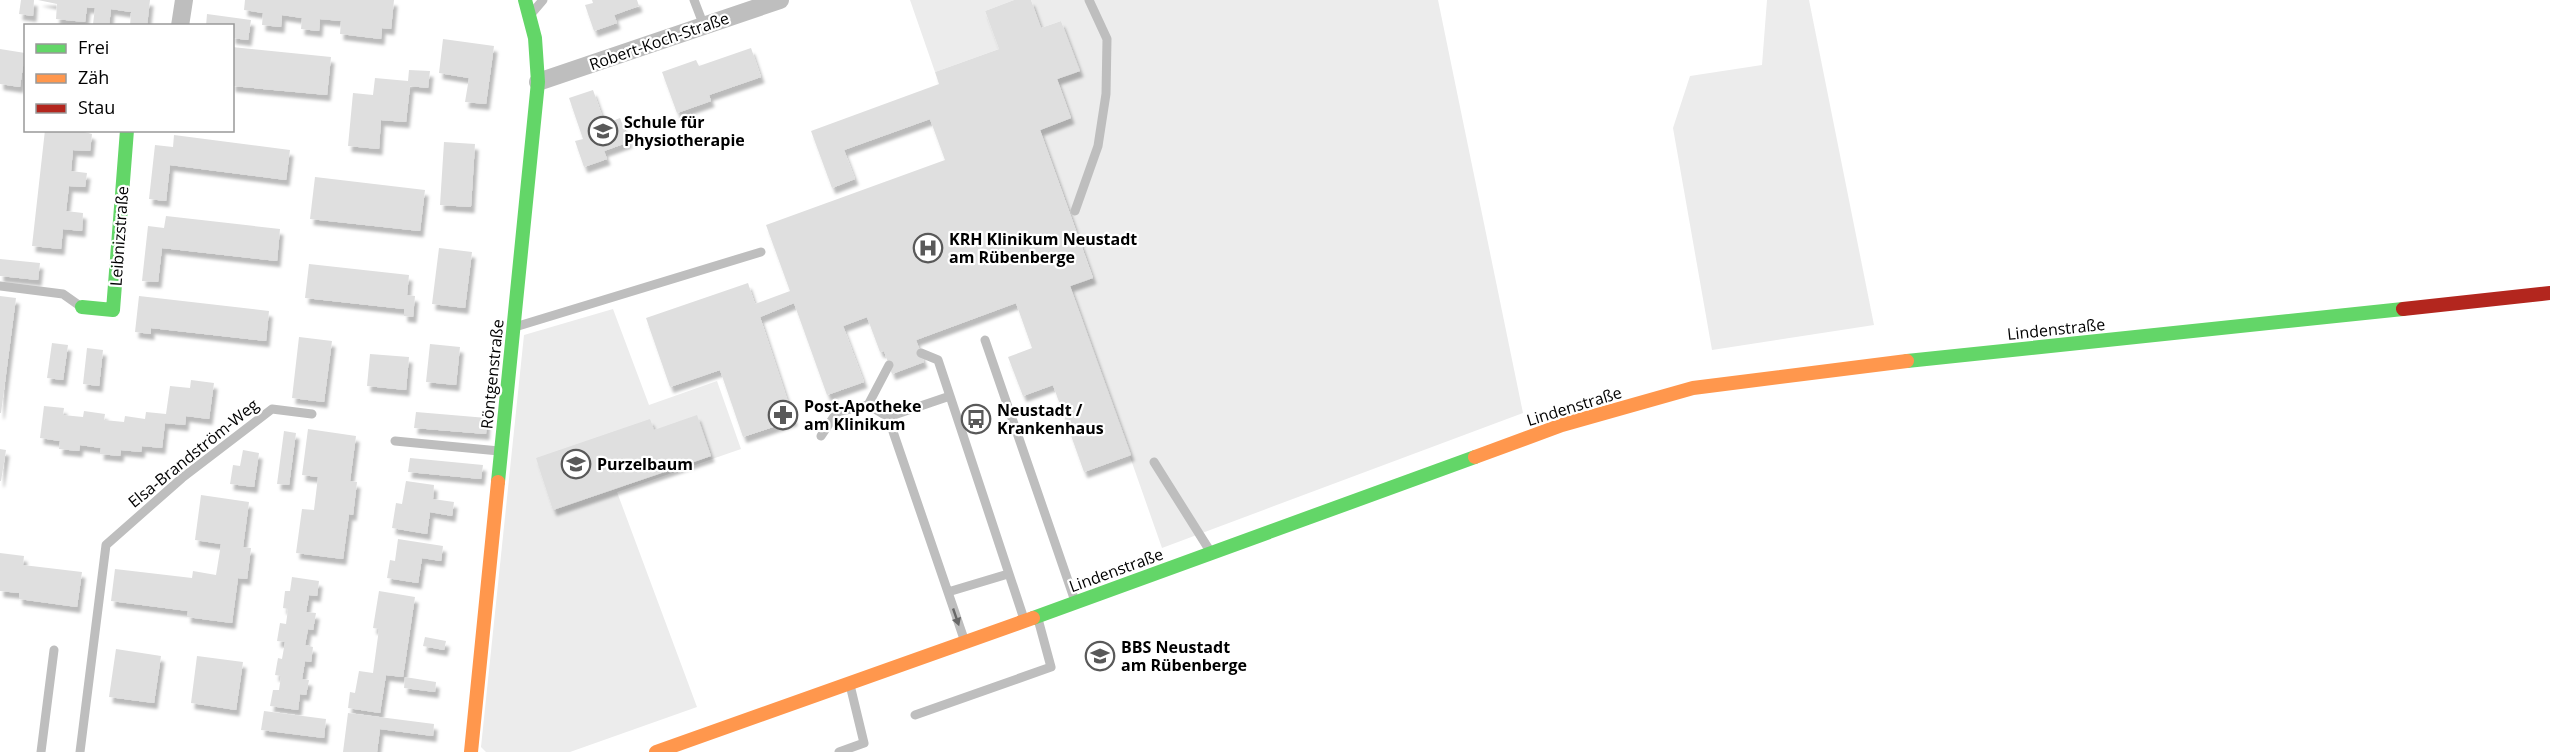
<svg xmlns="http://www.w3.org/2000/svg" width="2550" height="752" viewBox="0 0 2550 752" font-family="'Open Sans',sans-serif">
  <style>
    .green { fill: #ececec }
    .building { fill: #dfdfdf; filter: url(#shadow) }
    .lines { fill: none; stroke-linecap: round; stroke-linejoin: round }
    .lane { stroke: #bebebe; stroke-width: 9 }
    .street { stroke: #bebebe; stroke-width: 18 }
    .fast { stroke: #63d668; stroke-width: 14 }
    .slow { stroke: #ff974d; stroke-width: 14 }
    .jam { stroke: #b3261e; stroke-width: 14 }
    .oneway { fill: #686868 }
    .labels { text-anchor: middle; stroke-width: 4.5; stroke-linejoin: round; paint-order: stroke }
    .street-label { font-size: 16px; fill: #000; stroke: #fff }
    .poi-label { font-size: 16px; font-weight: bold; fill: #000; stroke: #fff; text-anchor: start }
  </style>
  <defs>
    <filter id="shadow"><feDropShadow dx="3.5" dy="6" stdDeviation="1.5" flood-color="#0004"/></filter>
  </defs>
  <rect width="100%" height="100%" fill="#fff"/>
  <path class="green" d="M910,0h104l-29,11 14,38 -64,23z
    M1031,0h407l85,413 -361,135 -92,-262 23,-9 -53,-147 31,-12 -14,-39 22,-8 -18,-50 -20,7z
    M1767,0h42l65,325 -162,25 -39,-222 17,-52 72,-11z
    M613,309l36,96 68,-24 24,68 -124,43 80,215 -127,45h-84l-5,-5 43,-412z"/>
  <path class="building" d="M21,0h13l-1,16 -14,-2z
    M38,0h112l-3,26h-17l1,-14 -20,-3 -2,17 -16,-2 2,-16 -8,-1 -2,15 -29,-3 1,-15z
    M245,0h149l-3,29 -9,-1 -1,11 -41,-5 1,-13 -21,-2 -1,12 -18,-2 1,-11 -20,-3 -1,12 -19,-2 1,-12 -19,-3z
    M592,0h45l2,6 -25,9 3,8 -23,8 -9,-26 8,-2z
    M1014,0h17l10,28 20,-7 19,50 -23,8 14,39 -31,12 53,148 -23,8 61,169 -47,17 -31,-87 -30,11 -15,-39 24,-9 -16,-45 -100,37 8,22 -32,12 -8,-23 -4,1 -13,-35 -24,9 21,56 -37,13 -33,-92 -34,14 34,103 -51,17 -23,-67 -50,17 -24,-69 102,-35 7,21 35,-13 -24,-66 179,-65 -15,-41 -86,31 11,29 -23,9 -21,-57 128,-47 -4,-12 64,-23 -14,-38z
    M207,14l44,6 -3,20 -16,-2v-12h-26z
    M443,39l51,7 -8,58 -21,-2 4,-24 -30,-5z
    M232,47l99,10 -4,38 -95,-9z
    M751,48l10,29 -52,18 2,6 -34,12 -15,-41 34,-12 3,6z
    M0,49l25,4 -5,34 -20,-3z
    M409,70l21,1 -2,17 -18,-2 -4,36 -25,-2 -2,29 -31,-3 5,-53 20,2 2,-17 33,3z
    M593,90l12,34 15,-6 9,24 -25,9 3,8 -23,8 -9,-26 8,-2 -14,-41z
    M45,130h32l15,4 -2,17 -17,-1 -2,21 16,2 -2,14 -16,-1 -3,25 17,2 -1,18 -19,-2 -2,20 -29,-3z
    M174,135l116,15 -4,30 -116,-15 -4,36 -17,-2 6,-54 18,2z
    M444,142l31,2 -4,63 -31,-2z
    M315,177l110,13 -5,41 -110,-12z
    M166,216l114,13 -3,32 -115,-13 -4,34 -16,-1 6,-55 16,2z
    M439,248l33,4 -7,56 -33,-4z
    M0,259l40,4 -2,17 -38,-4z
    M309,264l100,11 -2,20 8,1 -2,21 -9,-1v-7l-99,-11z
    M0,296l16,2 -15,115h-1z
    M139,296l130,15 -3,30 -115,-13v6l-16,-2z
    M299,337l33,4 -8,61 -32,-4z
    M52,343l16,2 -5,35 -16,-2z
    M430,344l30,3 -4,38 -30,-3z
    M87,348l16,2 -4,36 -16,-2z
    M370,354l39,3 -3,33 -39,-4z
    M191,380l23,3 -5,36 -23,-3 -1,9 -20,-2 -3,25 -20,-2 -1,6 -20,-2 -1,6 -20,-2 1,-6 -21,-3 -1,6 -20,-2 1,-8 -20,-3 4,-32 20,2 -1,7 20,2 1,-6 21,3 -1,6 20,2 1,-6 20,3 1,-7 20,2 4,-28 20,2z
    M416,412l71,6 -1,16 -72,-6z
    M697,415l14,41 -158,54 -17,-52 114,-39 4,11z
    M308,429l48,7 -6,45 7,1 -4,33 -4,-1 -6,45 -47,-6 6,-44 12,1 4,-33 -16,-2z
    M284,431l12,2 -7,52 -12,-1z
    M0,449l6,1 -5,31h-1z
    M243,450l16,3 -5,34 -24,-3 3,-19 7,1z
    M410,458l73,7 -2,14 -73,-7z
    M406,481l28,4 -1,14 21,3 -2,14 -22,-4 -3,22 -35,-6 4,-25 6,1z
    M201,495l48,7 -6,45 8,1 -4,31 -9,-1 -6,45 -45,-6 1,-6 -77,-10 4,-32 77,9 1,-7 23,4 5,-31 -26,-4z
    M398,539l45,7 -2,15 -19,-3 -4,25 -31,-5 3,-18 5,1z
    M0,553l24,3 -1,9 59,7 -5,35 -58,-8v-6l-19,-2z
    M292,577l27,4 -2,15 -8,-1 -3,17 10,1 -3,17 -5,-1 -3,16 8,2 -2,15 -6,-1 -3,18 7,1 -3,15 -6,-1 -2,16 -28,-4 3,-16h6l2,-14 -6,-1 3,-17 4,1 3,-17 -8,-1 3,-18 6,1 2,-15 -5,-1 2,-17h5z
    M379,591l36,6 -12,80 -17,-2 -6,38 -32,-5 2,-16 5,1 4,-22 14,2 6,-44 -6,-1z
    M425,637l21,4 -2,9 -21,-4z
    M116,649l45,7 -7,47 -45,-6z
    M197,656l46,6 -7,48 -45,-7z
    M405,677l31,5 -1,10 -31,-4z
    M264,711l62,8 -2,19 -63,-8z
    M348,713l86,11 -1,12 -53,-7 -3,23h-34z"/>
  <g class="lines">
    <path class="lane" d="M694,0l10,26
      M531,14l12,-14
      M1075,211l23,-65 8,-52 1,-55 -18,-39
      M0,286l63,8 17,12
      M515,327l246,-75
      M985,340l90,261
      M921,353l17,7 12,36
      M868,405l21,-40
      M821,436l16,-24 31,-7 20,12
      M395,441l104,10
      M1154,462l56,89
      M948,592l60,-18
      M964,639l-76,-222 62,-21 74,223
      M915,715l136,-48 -13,-48
      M41,752l13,-102
      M80,752l26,-207 76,-67 90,-69 40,5
      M839,752l25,-9 -14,-58"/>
    <path class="street" d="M180,26l4,-26
      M538,82l242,-82"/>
    <path class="fast" d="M82,307l31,3 14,-180
      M1907,361l496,-52
      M498,482l40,-400 -3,-44 -10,-38
      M1033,618l442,-161"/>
    <path class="slow" d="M1475,457l87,-32 131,-37 214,-27
      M471,752l27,-270
      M656,752l377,-134"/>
    <path class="jam" d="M2403,309l147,-16"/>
  </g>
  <defs><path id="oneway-solid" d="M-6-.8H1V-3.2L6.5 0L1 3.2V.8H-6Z" transform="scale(1.5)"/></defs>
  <use class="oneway" href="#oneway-solid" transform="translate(956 617) rotate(71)"/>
  <defs>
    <g id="school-ring" transform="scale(1.5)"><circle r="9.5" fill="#fff" stroke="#595959" stroke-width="1.5"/><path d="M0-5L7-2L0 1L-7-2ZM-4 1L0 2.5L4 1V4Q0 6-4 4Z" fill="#595959"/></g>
    <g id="hospital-ring" transform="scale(1.5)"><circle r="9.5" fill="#fff" stroke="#595959" stroke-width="1.5"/><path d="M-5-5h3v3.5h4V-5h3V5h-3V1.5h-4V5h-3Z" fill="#595959"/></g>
    <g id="pharmacy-ring" transform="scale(1.5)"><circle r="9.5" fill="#fff" stroke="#595959" stroke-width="1.5"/><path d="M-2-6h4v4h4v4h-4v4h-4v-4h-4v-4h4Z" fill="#595959"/></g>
    <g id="bus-ring" transform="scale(1.5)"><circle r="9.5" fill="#fff" stroke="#595959" stroke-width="1.5"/><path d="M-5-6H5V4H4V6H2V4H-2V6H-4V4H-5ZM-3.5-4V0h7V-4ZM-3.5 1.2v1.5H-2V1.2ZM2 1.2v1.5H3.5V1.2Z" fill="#595959"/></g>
  </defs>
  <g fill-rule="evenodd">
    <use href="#school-ring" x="603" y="131"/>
    <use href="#hospital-ring" x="928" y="248"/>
    <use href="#pharmacy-ring" x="783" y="415"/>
    <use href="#bus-ring" x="976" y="419"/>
    <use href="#school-ring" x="576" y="464"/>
    <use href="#school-ring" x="1100" y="656"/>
  </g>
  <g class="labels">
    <g class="street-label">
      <text transform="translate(659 41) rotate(-19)" y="6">Robert-Koch-Straße</text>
      <text transform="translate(119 236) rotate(-86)" y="6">Leibnizstraße</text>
      <text transform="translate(2056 329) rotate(-6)" y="6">Lindenstraße</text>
      <text transform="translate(492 374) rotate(-84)" y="6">Röntgenstraße</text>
      <text transform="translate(1574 406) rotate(-17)" y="6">Lindenstraße</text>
      <text transform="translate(193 453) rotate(-39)" y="6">Elsa-Brandström-Weg</text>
      <text transform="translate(1116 570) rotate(-20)" y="6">Lindenstraße</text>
    </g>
    <g class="poi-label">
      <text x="624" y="128">Schule für<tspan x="624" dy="18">Physiotherapie</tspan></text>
      <text x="949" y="245">KRH Klinikum Neustadt<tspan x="949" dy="18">am Rübenberge</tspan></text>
      <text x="804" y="412">Post-Apotheke<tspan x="804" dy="18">am Klinikum</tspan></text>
      <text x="997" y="416">Neustadt /<tspan x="997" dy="18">Krankenhaus</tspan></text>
      <text x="597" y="470">Purzelbaum</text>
      <text x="1121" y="653">BBS Neustadt<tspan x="1121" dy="18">am Rübenberge</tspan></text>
    </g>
  </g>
  <rect x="24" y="24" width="210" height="108" fill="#ffffff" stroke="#999999" stroke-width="1.5"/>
  <rect x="36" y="44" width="30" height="9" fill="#63d668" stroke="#999999" stroke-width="1.5"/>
  <text x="78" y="54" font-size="18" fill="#000000">Frei</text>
  <rect x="36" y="74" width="30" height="9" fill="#ff974d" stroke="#999999" stroke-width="1.5"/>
  <text x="78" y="84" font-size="18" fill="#000000">Zäh</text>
  <rect x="36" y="104" width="30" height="9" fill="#b3261e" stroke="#999999" stroke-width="1.5"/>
  <text x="78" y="114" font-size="18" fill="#000000">Stau</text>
</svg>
